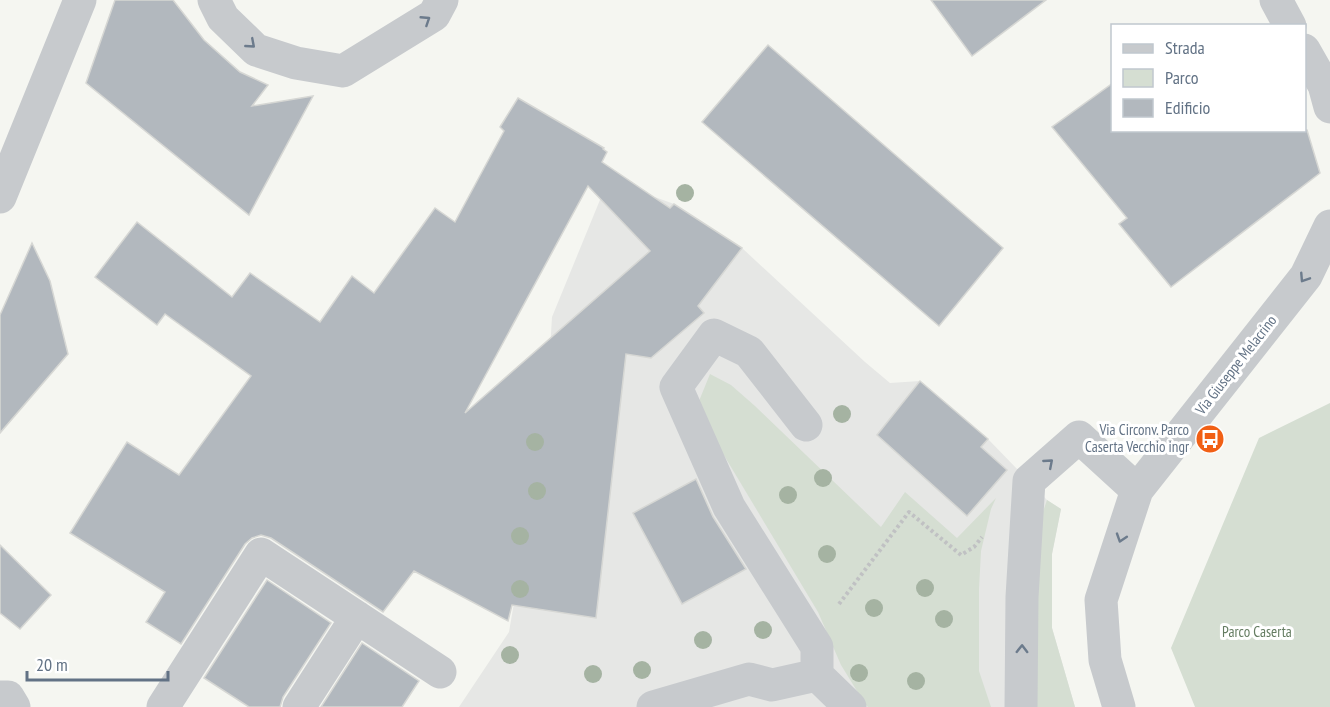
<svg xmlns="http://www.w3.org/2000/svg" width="1330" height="707" viewBox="0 0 1330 707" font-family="'PT Sans Narrow',sans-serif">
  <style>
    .built { fill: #e6e7e5 }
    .green { fill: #d5ded2 }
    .building { fill: #b2b8be; stroke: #d6d7d4; stroke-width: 1.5; fill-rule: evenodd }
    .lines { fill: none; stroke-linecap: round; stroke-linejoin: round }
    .path { stroke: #c0c1c3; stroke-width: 4; stroke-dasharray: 3 3; stroke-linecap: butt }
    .minor { stroke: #c7cacd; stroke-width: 33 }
    .tree { fill: #a5b3a2 }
    .oneway { stroke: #6c7b8c }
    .labels { text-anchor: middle; stroke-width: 6; stroke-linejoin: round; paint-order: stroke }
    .street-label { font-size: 15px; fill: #627285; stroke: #fff }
    .poi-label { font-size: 15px; fill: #627285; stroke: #fff; text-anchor: end }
    .park-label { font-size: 15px; fill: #647c61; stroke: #fff }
  </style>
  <rect width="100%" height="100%" fill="#f5f6f1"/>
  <path class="built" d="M611,173l15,5 26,18 22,8 68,44 123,114 25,21 30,-2 68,58 59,61 14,9 -9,45v74l23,79h-616l50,-75 37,-216 6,-99z"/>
  <path class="green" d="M710,374l21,11 24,21 126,121 24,-35 52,46 39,-40 -5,11 -10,42 -2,38v82l12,36h-123l-3,-3 -24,-39 -23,-53 -111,-185 -8,-26z
    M1330,403v304h-135l-24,-59 88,-210z
    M1047,500l14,9 -9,45v74l23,79h-39l-3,-166z"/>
  <path class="building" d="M115,0h58l31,40 36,32 28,13 -16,21 61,-10 -64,119 -163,-132z
    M931,0h115l-74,56z
    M768,45l235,203 -64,78 -237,-204z
    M1113,83v47h194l13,43 -149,114 -52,-63 8,-6 -75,-91z
    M518,98l86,50 -1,1 4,3 -5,10 68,46 4,-4 68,44 -44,58 6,7 -53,45 -25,-4 -30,264 -84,-13 -4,16 -94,-50 -31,41 -112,-74 -10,-3 -9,3 -7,6 -64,100 -35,-22 19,-30 -95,-59 57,-91 52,33 72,-99 -86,-62 -8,11 -62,-48 42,-55 95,75 18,-24 70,49 32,-46 22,17 61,-85 20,14 49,-91 -4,-4zM588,186l62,65 -185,162z
    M32,243l18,38 18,73 -68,79v-118z
    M920,381l68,58 -7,8 26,23 -40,46 -90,-81z
    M696,479l17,38 33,52 -64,35 -49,-91z
    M0,545l51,50 -31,34 -20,-16z
    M267,580l64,43 -48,74 -3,10h-31l-45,-29z
    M362,643l57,38 -17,26h-81z"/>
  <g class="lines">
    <path class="path" d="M839,604l70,-92 52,43 13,-8 8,-10"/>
    <path class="minor" d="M214,0l9,18 33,32 40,13 47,8 91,-56 8,-15
      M1276,0l14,26
      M1304,50l20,35 6,22
      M0,197l80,-197
      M806,425l-57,-73 -35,-17 -38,52 53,120 88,140v28
      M0,697h8l6,10
      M163,707l98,-153 179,118
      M299,707l58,-90
      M653,707l96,-28 23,6 45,-10 33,32
      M1021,707l1,-110 7,-116 50,-44 58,53
      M1119,707l-14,-47 -4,-60 36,-110 169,-214 24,-50"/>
  </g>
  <g class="tree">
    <circle cx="685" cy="193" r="9"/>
    <circle cx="842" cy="414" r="9"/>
    <circle cx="535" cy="442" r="9"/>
    <circle cx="823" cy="478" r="9"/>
    <circle cx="537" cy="491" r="9"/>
    <circle cx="788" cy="495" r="9"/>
    <circle cx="520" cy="536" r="9"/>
    <circle cx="827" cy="554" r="9"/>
    <circle cx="925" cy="588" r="9"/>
    <circle cx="520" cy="589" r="9"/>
    <circle cx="874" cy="608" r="9"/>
    <circle cx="944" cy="619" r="9"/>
    <circle cx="763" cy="630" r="9"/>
    <circle cx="703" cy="640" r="9"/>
    <circle cx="510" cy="655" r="9"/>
    <circle cx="642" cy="670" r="9"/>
    <circle cx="859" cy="673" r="9"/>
    <circle cx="593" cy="674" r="9"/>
    <circle cx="916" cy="681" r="9"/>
  </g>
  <defs><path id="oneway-chevron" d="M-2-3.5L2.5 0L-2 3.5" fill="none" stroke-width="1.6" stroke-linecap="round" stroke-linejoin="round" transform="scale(1.5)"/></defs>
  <g class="oneway">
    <use href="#oneway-chevron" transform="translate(426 20) rotate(-33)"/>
    <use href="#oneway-chevron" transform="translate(251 44) rotate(41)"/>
    <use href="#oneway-chevron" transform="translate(1304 278) rotate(123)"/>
    <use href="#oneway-chevron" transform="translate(1049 463) rotate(-41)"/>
    <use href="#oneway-chevron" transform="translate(1121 538) rotate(108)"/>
    <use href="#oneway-chevron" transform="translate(1022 649) rotate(-89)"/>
  </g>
  <defs>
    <g id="bus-disc" transform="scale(1.5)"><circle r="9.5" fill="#f16015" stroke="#fff"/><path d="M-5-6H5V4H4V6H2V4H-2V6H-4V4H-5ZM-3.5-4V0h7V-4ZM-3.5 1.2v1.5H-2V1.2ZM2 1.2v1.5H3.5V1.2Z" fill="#fff"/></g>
  </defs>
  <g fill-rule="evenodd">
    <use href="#bus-disc" x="1210" y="439"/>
  </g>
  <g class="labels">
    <g class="street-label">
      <text transform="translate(1236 365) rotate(-52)" y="5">Via Giuseppe Melacrino</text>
    </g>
    <g class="poi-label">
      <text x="1189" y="435">Via Circonv. Parco<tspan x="1189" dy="17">Caserta Vecchio ingr</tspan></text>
    </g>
    <g class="park-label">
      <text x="1257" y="637">Parco Caserta</text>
    </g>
  </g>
  <rect x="1111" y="24" width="195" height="108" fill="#ffffff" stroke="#c0c7ce" stroke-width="1.5"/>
  <rect x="1123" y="44" width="30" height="9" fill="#c7cacd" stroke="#c0c7ce" stroke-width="1.5"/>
  <text x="1165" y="54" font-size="18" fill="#627285">Strada</text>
  <rect x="1123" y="69" width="30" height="18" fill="#d5ded2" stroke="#c0c7ce" stroke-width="1.5"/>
  <text x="1165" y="84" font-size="18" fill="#627285">Parco</text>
  <rect x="1123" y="99" width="30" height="18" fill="#b2b8be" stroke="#c0c7ce" stroke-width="1.5"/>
  <text x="1165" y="114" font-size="18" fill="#627285">Edificio</text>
  <path d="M27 671v9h141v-9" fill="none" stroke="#627285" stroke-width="3"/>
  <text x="36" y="671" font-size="18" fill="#627285" stroke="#ffffff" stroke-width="4.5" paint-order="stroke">20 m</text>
</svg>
